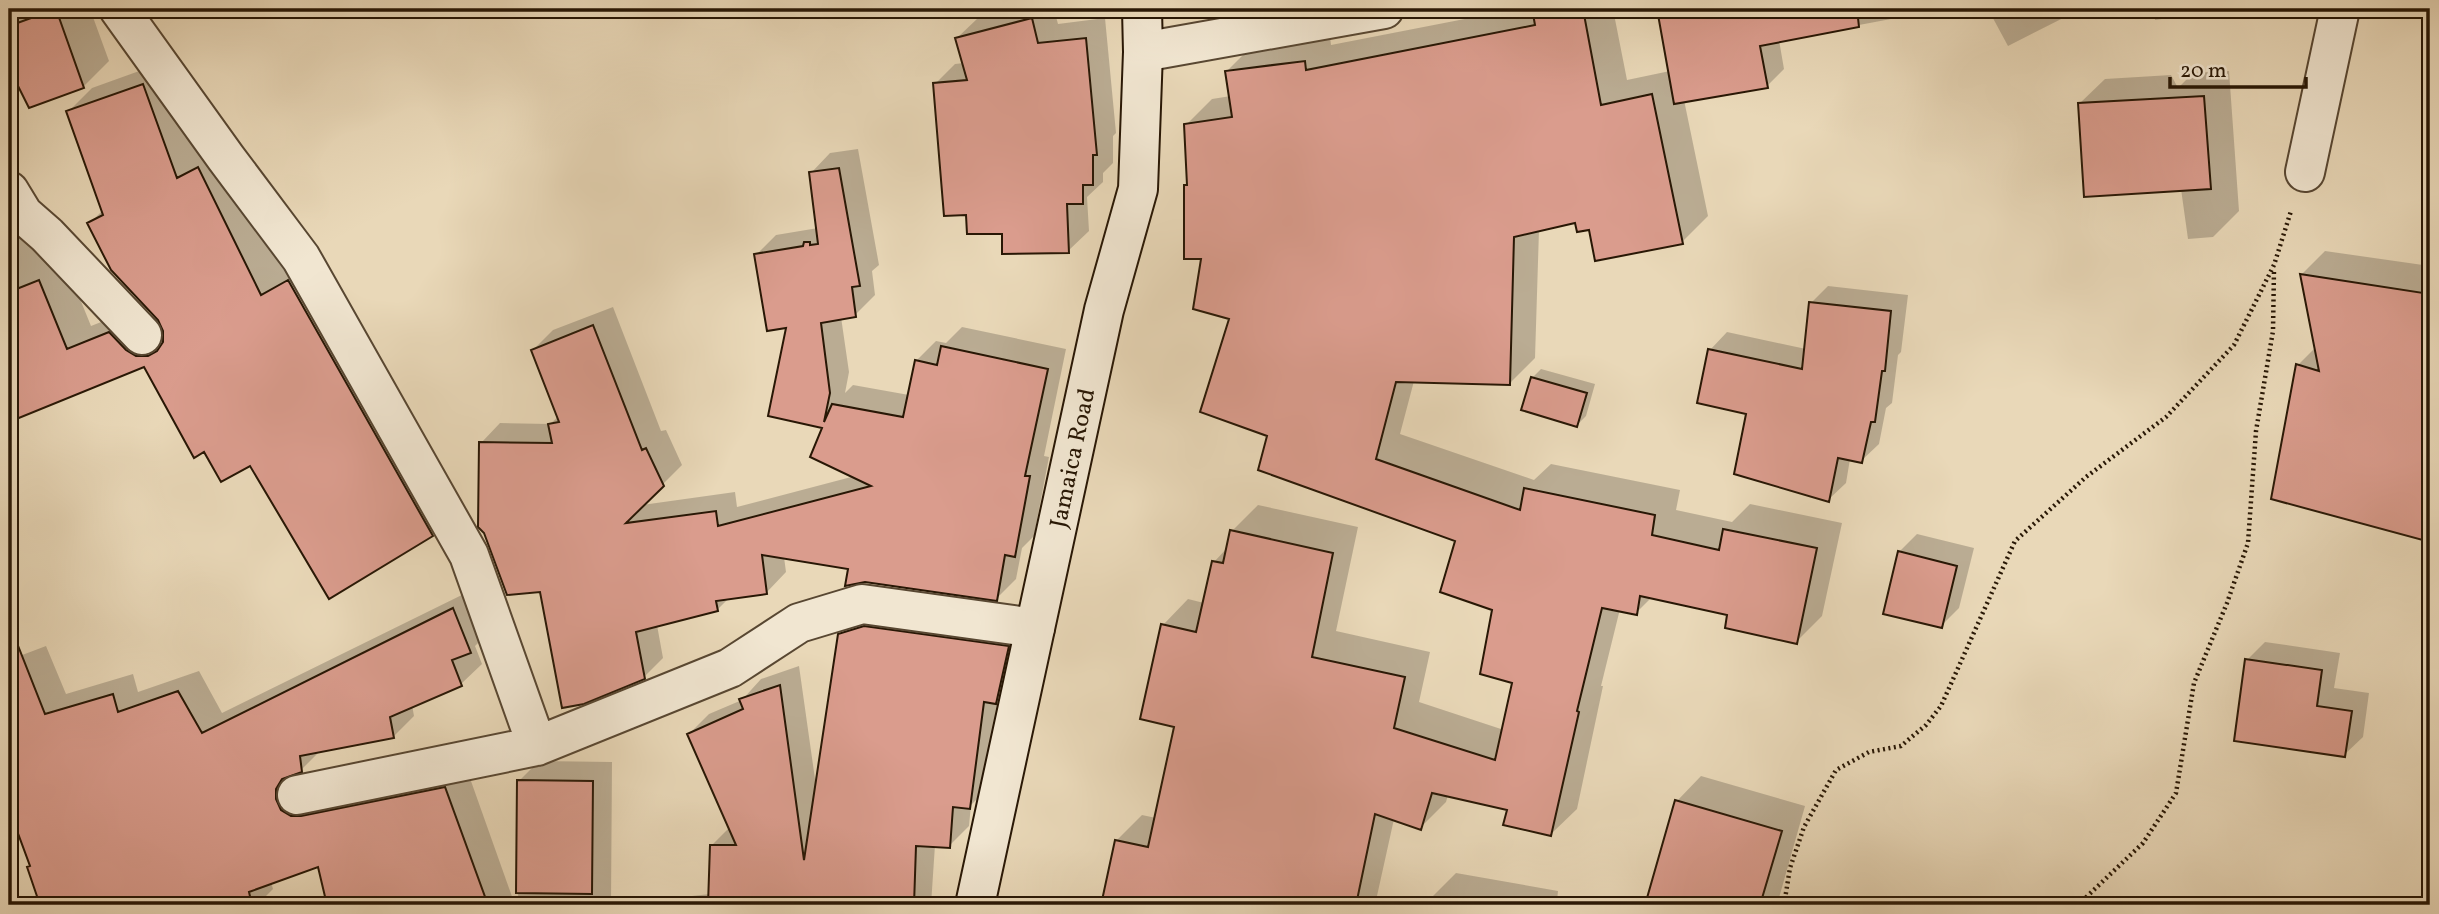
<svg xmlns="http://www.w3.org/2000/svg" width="2439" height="914" viewBox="0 0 2439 914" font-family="Vollkorn,serif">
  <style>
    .shadow { fill: #0003 }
    .building { fill: #da9c8d; stroke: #281705; stroke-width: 2 }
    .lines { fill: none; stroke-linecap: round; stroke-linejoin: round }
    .street-casing { stroke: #584732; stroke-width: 42 }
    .secondary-casing { stroke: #281705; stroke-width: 42 }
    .path { stroke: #281705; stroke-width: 4.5; stroke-dasharray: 2 3.5; stroke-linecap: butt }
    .street { stroke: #f1e6d1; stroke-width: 38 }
    .secondary { stroke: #f1e6d1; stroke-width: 38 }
    .labels { text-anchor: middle; stroke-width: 6; stroke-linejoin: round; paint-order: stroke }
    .street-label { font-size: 24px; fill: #281705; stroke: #f1e6d1 }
  </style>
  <rect width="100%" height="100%" fill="#e9d8b8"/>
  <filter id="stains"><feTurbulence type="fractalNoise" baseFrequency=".00286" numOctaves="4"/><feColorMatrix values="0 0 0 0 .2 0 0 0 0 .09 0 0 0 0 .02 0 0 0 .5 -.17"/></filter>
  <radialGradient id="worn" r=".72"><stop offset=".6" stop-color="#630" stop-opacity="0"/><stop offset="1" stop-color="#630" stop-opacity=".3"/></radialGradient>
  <path class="shadow" d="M17,9h73l19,52 -25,25 -54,20 -21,-42v-47z
    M1015,9h39l4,15 47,-6 11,115 -3,3v27l-10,10v9l-16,15 2,34 -21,20 -64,-19 -36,-19 -33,-129 20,-20 9,-1 -7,-25 21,-20z
    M1516,9h97l14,71 43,-9 -11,-62h242l-10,10 -112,21 5,29 -17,17 -83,14 24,116 -26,26 -92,-14 -13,-7 -38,9 -4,128 -25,25 -96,-2 -14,53 134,46 17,-16 129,26 -4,20 56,12 18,-18 92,19 -20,93 -26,26 -67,-29 -77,-16 -16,16 -16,-4 -19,77h2l-26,123 -26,25 -42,-25 -61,-14 -2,7 -26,26 -26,-9 -19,86h-272l13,-64 26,-26 14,3 20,-93 -13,-100 25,-26 16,4 10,-41 14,-15 4,-16 26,-26 100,22 -22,104 94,21 -11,50 85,28 10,-48 -20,-74 -37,-68 -188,-105 -37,-117 -29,-60 -17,-73 2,-2 -2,-58 26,-26 19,-3 -4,-25 26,-26 77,-9 1,9z
    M1988,9h93l-73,37z
    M2154,9h77l-76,11z
    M167,61l56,83 63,128 27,-15 143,254 -24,24 -181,-71 -46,-15 -60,-84 -136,55v-265l3,-1 1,3 -2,10 3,11 49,79 28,69 43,-17 17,18 14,6v-4l-76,-105 14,-14 -35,-98 24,-24z
    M2229,71l10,140 -26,26 -25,2 -7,-50 -102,-85 26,-25 66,-4 7,13 15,-15z
    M858,149l21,116 -7,6 3,24 -20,20 -14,2 8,55 -4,21 8,-8 56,10 7,-34 20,-20 10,2 16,-16 104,22 -22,107 5,1 -15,79 -12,12 -6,31 -20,20 -146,-32 -66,-10 2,15 -19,20 -38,6 -12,12 -60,15 6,33 -19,19 -103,-87 -60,-147 19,-20 50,1 9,-8 -26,-66 20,-20 60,-23 48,124 5,-1 16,35 -40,40 93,-13 2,15 118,-31 -31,-49 -35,-101 -33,-71 20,-20 42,-7 -7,-55 19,-20z
    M2325,251l105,15v274l-157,-42 25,-133 18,-18 -14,-73z
    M1828,286l80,9 -7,57 -3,3 -6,48 -6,5 -7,36 -18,17 -11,-2 -4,24 -18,17 -80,-88 -38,-62 17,-18 79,17 5,-46z
    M1541,369l54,15 -9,32 -9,9 -45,-47z
    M1917,534l57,14 -15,60 -18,18 -42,-74z
    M474,589l16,42 -15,15 7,18 -21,20 -49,21 2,11 -21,21 -72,13 -20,20 -5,2 -1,5 171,-10 49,138h-186l-10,-40 -48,17 2,7 -16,16h-81l-1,-3 -9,3h-124l-33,-101v-144l37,-14 20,48 67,-20 5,18 61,-21 23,42z
    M860,614l168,13 -39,160 -18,18 -2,21 -20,20 -14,-1 -4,60h-413l1,-124 20,-20 73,1 -1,143 99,-11 2,-49 18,-18 -41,-93 20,-20 33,-14 19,-21 38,-13 17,120 24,-151z
    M2265,642l75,11 -6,35 35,5 -6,44 -19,18 -97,-95z
    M1701,776l104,30 -28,99h-104l8,-25 -4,-79z
    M1456,873l102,18 -1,10 30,4h-159l3,-7z"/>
  <path class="building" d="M56,9l28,79 -55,20 -20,-40v-42z
    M1557,9h26l18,96 51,-11 31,150 -88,17 -6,-31 -12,2 -2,-9 -61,14 -4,148 -114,-3 -20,77 144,51 4,-22 131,27 -3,20 67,15 4,-21 94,19 -20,96 -72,-16 2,-13 -87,-19 -3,19 -35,-7 -25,103 2,1 -28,124 -48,-11 4,-15 -75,-17 -11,37 -46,-16 -19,91h-255l14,-65 33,7 26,-120 -34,-8 21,-95 35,8 16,-71 11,2 7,-33 103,23 -21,104 93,20 -11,51 101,32 17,-77 -32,-9 12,-64 -52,-18 15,-51 -197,-71 9,-34 -67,-24 29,-93 -36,-10 8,-50h-17v-74h3l-3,-61 48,-7 -7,-46 80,-10 1,9 229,-45 -2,-11z
    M1657,9h200l2,18 -99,19 8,42 -94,16z
    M1032,18l6,25 48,-5 11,117h-4v30h-10v19h-16l2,49 -67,1v-20h-35l-1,-19 -22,1 -11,-133 34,-3 -12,-42z
    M143,84l34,94 21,-11 63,128 27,-15 145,256 -104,63 -79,-133 -29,16 -17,-30 -10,6 -50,-91 -135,55v-130l30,-12 28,69 42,-17 17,18 10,6h12l9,-5 6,-9v-11l-5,-11 -47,-50 -24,-47 16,-8 -37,-104z
    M2204,96l7,93 -127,8 -6,-94z
    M839,168l21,118 -8,1 4,30 -35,6 9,70 -6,29 8,-18 71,13 12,-57 22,5 4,-19 107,23 -23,107h5l-15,81 -10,-2 -8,46 -132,-19 -20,4 3,-17 -86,-14 5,39 -51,7 2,10 -82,21 9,47 -61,25 -22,4 -22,-116 -33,3 -23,-62 -6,-6 1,-85 73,1 -4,-19 11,-2 -28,-72 62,-25 49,125 4,-2 18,38 -38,37 90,-12 2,15 153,-40 -61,-29 12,-29 -54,-12 18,-88 -19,3 -13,-77 49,-8 1,-4h6v3l8,-1 -9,-72z
    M2300,274l130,20v248l-159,-43 25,-135 23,7z
    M1809,302l82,9 -6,60h-3l-7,51h-4l-9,41 -24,-5 -9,44 -95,-28 12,-60 -49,-11 11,-54 94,20z
    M1531,377l56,16 -10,34 -56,-17z
    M1898,551l59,15 -15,62 -59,-14z
    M453,608l18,45 -19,7 10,26 -72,31 4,21 -94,18 2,16 -20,7 -6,10v10l5,11 10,6h10l144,-29 43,118h-161l-9,-38 -69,25 3,13h-212l-13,-38 3,-1 -21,-57v-181h2l34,86 68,-20 5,18 60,-21 24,42z
    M864,626l145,20 -13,58 -12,-2 -14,107 -17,-2 -3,41 -34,-2 -2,59h-206l2,-60h26l-49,-111 56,-25 -4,-10 41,-14 24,175 34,-226z
    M2245,659l77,11 -5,36 35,5 -7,46 -111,-16z
    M517,780l76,1 -1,113 -76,-1z
    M1675,800l107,31 -22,74h-115z"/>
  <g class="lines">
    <g class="street-casing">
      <path id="street" d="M119,9l107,149 75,100 168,297 68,191
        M1143,52l241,-43
        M2305,172l35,-163
        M9,191l14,23 24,21 95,100
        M297,795l240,-49 193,-78 69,-45 63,-19 173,24"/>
    </g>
    <g class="secondary-casing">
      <path id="secondary" d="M975,905l129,-595 34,-121 5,-137 -1,-43"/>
    </g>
    <path class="path" d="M1784,905l6,-37 14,-41 32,-57 33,-18 32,-6 25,-21 15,-19 74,-165 71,-64 80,-60 68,-72 40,-80 17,-54
      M2078,905l65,-62 33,-50 18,-110 33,-80 21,-60 8,-112 17,-100 1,-62"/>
    <use href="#street" class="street"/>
    <use href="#secondary" class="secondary"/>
  </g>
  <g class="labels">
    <g class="street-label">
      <text transform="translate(1072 458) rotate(-78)" y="8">Jamaica Road</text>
    </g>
  </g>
  <rect width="2439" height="914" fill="none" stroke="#e9d8b8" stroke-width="35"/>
  <rect x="10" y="10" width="2418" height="893" fill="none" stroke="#281705" stroke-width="3.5"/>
  <rect x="18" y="18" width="2404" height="879" fill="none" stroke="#281705" stroke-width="2"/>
  <path d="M2170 77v10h136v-10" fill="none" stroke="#281705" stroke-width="3.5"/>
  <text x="2180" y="77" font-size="21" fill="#281705" stroke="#f1e6d1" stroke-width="5" paint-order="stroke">20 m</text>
  <rect width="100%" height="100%" filter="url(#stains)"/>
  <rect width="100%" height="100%" fill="url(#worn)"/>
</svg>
